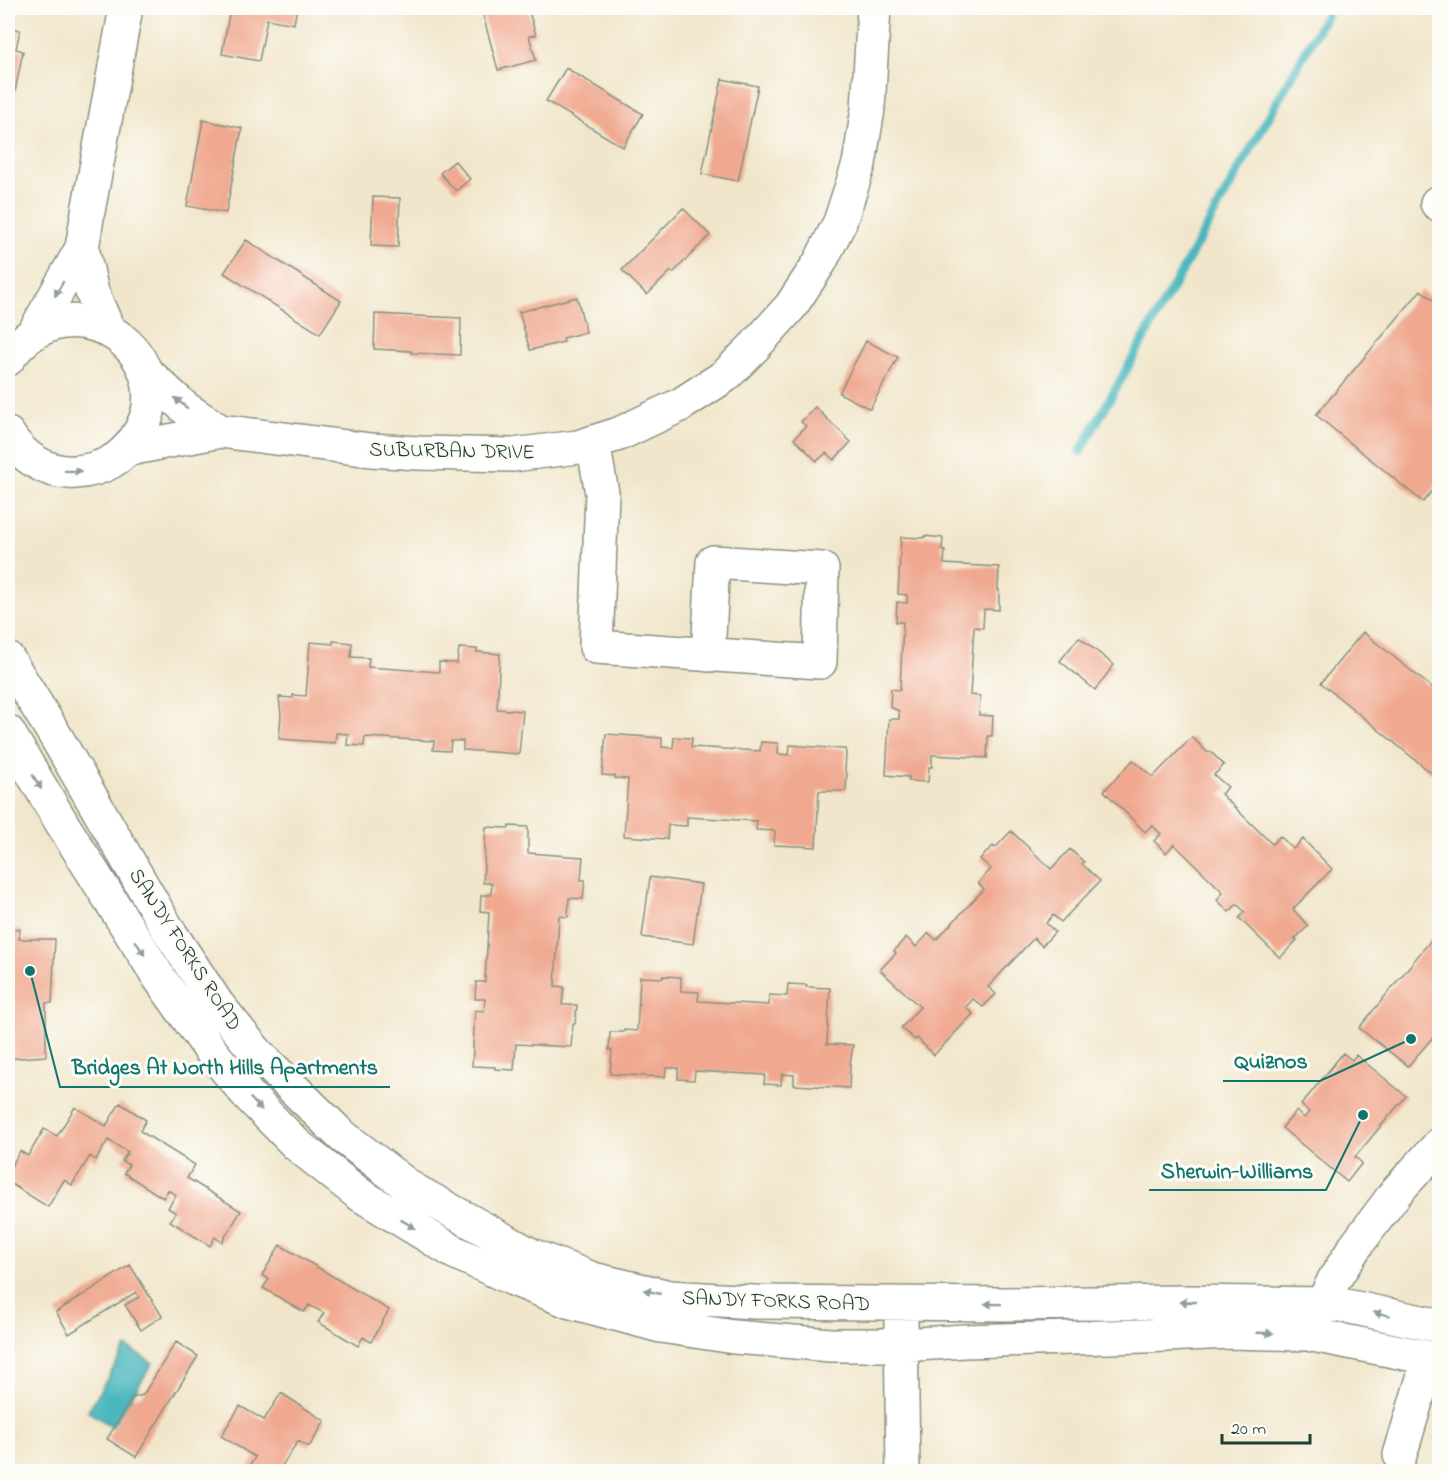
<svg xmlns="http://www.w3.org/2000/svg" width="1447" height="1479" viewBox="0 0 1447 1479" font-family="'Indie Flower',sans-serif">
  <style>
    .water { fill: #48b7be; stroke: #347a79; stroke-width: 1.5 }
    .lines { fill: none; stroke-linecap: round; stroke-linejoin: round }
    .stream { stroke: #48b7be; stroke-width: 9 }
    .building { fill: #f0a990 }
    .minor-casing { stroke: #889280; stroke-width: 36 }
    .minor { stroke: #fff; stroke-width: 33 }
    .oneway { fill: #8f9e9a }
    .labels { text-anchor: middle; stroke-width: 6; stroke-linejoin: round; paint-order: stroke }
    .street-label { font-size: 21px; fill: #1f3d34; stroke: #fdfcf7 }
    .leader { fill: none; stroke: #0f766e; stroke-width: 2 }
    .callout-dot { fill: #0f766e; stroke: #fdfcf7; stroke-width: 2 }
    .callout-label { font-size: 22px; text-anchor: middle; font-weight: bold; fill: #0f766e; stroke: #fdfcf7; stroke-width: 6; stroke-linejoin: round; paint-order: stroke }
  </style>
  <rect width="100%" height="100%" fill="#fdfcf7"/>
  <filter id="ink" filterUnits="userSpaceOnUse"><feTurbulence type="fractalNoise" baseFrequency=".0167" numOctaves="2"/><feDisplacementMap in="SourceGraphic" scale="12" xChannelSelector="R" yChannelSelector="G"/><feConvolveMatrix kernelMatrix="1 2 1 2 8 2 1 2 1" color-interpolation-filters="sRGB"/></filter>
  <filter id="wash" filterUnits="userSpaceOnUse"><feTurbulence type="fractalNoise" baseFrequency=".008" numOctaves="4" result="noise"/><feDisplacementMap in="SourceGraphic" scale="24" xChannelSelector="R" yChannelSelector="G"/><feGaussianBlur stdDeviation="1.35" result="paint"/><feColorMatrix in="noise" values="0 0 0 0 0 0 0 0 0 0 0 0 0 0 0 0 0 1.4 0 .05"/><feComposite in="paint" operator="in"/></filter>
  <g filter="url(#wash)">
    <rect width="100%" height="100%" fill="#f1e6cb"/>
    <path class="water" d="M126,1347l27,16 -41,64 -24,-16z"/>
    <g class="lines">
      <path class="stream" d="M1080,452l250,-444"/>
    </g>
    <g id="blocks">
      <path class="building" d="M230,8h67l-3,16 -27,-5 -8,42 -37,-7z
        M481,8h47l8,27 -7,1 7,24 -38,10z
        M8,27l12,3 -4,19 7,2 -8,41 -7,-2z
        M566,68l77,46 -20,33 -77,-46z
        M722,79l36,7 -20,95 -36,-7z
        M203,120l39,8 -16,85 -39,-7z
        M455,161l15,18 -14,12 -16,-18z
        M373,197l27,1 -2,49 -27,-1z
        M683,208l27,27 -37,38 -2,-2 -24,24 -25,-25z
        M246,240l95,61 -21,33 -96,-61z
        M1421,290l19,16v175l-17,21 -107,-87z
        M577,297l9,35 -23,6 1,4 -34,8 -11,-38z
        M375,314l86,4 -1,37 -49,-2v-2l-37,-2z
        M866,341l32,16 -28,52 -31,-16z
        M815,407l36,35 -17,18 -8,-7 -9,8 -23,-22 12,-13 -5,-4z
        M925,536l18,2 -1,12 3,1 -1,13 55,3 -1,23h1v20l-15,-1 -1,19 -9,-1 -4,68 10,1 -1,19 14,1 -1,20h-4l-1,22 -55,-3v12h-3l-1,15 -19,-1v-4l-23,-2 3,-56h10v-8l-9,-4 1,-18 9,1 3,-68h-7l1,-20 10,1v-8l-9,-1 3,-57 23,1z
        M1363,632l77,62v86l-119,-97z
        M1079,637l35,28 -19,25 -35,-29z
        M333,641l19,2 -1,14 18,1 -1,9 71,5v-10l18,1 2,-15 18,1v3l23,2 -3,55 26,2 -4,43 -56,-4v-9h-12l-1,10 -17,-1 1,-9 -69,-4 -1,9 -17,-1 1,-11 -12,-1 -1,10 -56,-4 2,-24 -2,-18 14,1v-3l13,1 4,-54 23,2z
        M606,734l56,4v9l11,1 1,-11 18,1 -1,9 69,4 1,-9 17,1v11l11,1 1,-10 53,4h2l1,4 -1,19 2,1 -1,18h-27l-3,56 -42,-2 1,-14 -19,-1 1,-9 -70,-4v9l-19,-1 -1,14 -43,-3 4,-57 -13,-1v-2l-13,-1z
        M1192,737l15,15h4l13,13 -10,10 14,12 -7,7 51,50 8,-8 13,13 10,-10 29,30 -39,40 15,17 -13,13 2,1 -17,18 -41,-40 6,-6 -8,-8 -8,8 -12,-12 6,-8 -49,-48 -8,9 -12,-12 7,-7 -9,-9 -7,7 -41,-41 29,-31 20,17z
        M509,826l19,1v26l55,4 -2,23h4l-2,19 -14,-1 -1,19 -9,-1 -4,70 9,1 -2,18h15l-2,19h-2l-2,23 -55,-3 -2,26 -19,-1v-2l-23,-1 3,-56 9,1 1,-12h-10l1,-17h9l4,-70 -9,-1 1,-16h10l1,-12h-9l3,-56 23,1z
        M1011,831l40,38 19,-20 14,13 -2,2 18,17 -39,41 -8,-7 -7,8 9,9 -13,14 -8,-8 -46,49 8,7 -13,13 -10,-8 -7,8 7,7 -39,41 -17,-17 -2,2 -14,-12 19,-21 -40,-37 16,-17 -2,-2 12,-14 10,10 13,-14 7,7 48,-51 -6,-6 13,-14 -11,-10 13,-13 2,2z
        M650,877l51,7 -8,60 -51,-7z
        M8,929h12l-1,10h36l-3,64h-6v53l-38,3z
        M1440,929v100l-32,37 -49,-38z
        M663,976l18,1v14l18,1 -1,9 71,4v-10l18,1 1,-12 19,1 -1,2 24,1 -3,56 26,1 -3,19 -1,24 -55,-3v-10l-12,-1 -1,11 -17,-1 1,-9 -70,-4 -1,9 -16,-1v-11h-12l-1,9 -55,-3 2,-24h-3l1,-18h14v-2l13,1 3,-54 23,1z
        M1343,1053l9,7 4,-5 50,41 -51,61 7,6 -15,19 -65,-54 14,-17 8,7 5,-6 -8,-7z
        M120,1103l26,17 -6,11 55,34 -8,13 54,33 -19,31 -7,-5 -5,9 -40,-25 6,-8 -8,-5 8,-13 -8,-5 -5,8 -39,-25 5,-8 -7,-4 6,-9 -20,-12 -12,20 -6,-4 -18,29 -8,-5 -16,27 -40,-25v-10l12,-21 8,5 16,-27 13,7 18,-29 31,19z
        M280,1245l109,65 -18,32 -8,-5 -5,9 -40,-24 6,-9 -15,-8 -5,7 -41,-24 6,-9 -7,-4z
        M130,1265l32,51 -21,14 -16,-25 14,-8 -3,-5 -67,42 -13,-22z
        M176,1342l22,14 -62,101 -29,-18 25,-41 11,-3z
        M281,1393l44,28 -16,26 -11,-6 -20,31h-32l9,-15 -34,-21 19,-30 24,14z"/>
    </g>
  </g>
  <g filter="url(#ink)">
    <use href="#blocks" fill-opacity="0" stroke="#889280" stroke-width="1.5"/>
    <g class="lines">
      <g class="minor-casing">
        <path id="minor" d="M1437,203l3,2
          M82,248l10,44 16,37
          M35,331l47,-83 7,-42 37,-198
          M8,359c63,-90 182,0 128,79 -15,22 -34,32 -61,34 -28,2 -53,-15 -67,-38
          M145,371l40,37 35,23
          M593,443l9,50 -6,154 224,15 2,-93 -109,-7 -5,93
          M129,449l91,-18 151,19 47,3 95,2 65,-8 41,-13 61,-29 45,-29 29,-29 37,-41 29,-44 20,-40 19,-58 9,-55 6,-101
          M8,659l47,76 112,193 50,76 40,49 84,82 71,54 119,66 62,24 77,18 84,5 251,2 182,-2 136,2 23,2 94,20
          M8,732l55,93 95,151 56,79 34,40 49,50 62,49 95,58 59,27 55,22 93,25 73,11 97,8h70l64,-4 179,-5 86,-4 78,2 132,26
          M901,1322l2,150
          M1314,1322l20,-42 21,-33 42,-56 43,-47
          M1400,1455l29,-97"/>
      </g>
      <use href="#minor" class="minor"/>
    </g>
    <defs><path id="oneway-solid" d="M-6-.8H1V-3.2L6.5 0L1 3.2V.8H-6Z" transform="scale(1.5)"/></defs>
    <g class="oneway">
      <use href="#oneway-solid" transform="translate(59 289) rotate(120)"/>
      <use href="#oneway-solid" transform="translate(181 403) rotate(-140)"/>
      <use href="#oneway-solid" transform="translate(73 471) rotate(1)"/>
      <use href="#oneway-solid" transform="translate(37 782) rotate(59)"/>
      <use href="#oneway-solid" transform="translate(140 948) rotate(58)"/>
      <use href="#oneway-solid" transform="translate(256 1104) rotate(46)"/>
      <use href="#oneway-solid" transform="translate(408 1224) rotate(31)"/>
      <use href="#oneway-solid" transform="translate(652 1292) rotate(-167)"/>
      <use href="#oneway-solid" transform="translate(1188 1302) rotate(-180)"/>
      <use href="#oneway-solid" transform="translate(993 1304) rotate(-179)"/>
      <use href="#oneway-solid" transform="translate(1382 1314) rotate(-168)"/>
      <use href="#oneway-solid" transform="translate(1265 1333) rotate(2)"/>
    </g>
  </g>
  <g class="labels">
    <g class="street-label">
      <text transform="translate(452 450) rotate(1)" y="7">SUBURBAN DRIVE</text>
      <text transform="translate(186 949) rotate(57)" y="7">SANDY FORKS ROAD</text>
      <text transform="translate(776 1300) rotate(2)" y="7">SANDY FORKS ROAD</text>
    </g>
  </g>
  <path class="leader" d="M1411 1039L1320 1081H1223M30 971L60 1087H390M1363 1115L1326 1190H1149"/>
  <g class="callout-dot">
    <circle cx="1411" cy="1039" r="6"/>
    <circle cx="30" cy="971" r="6"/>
    <circle cx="1363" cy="1115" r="6"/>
  </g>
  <g class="callout-label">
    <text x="1271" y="1068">Quiznos</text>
    <text x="225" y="1074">Bridges At North Hills Apartments</text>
    <text x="1237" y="1178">Sherwin-Williams</text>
  </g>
  <rect width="1447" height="1479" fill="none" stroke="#fdfcf7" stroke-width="30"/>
  <path d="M1222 1434v9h88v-9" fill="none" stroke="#1f3d34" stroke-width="3"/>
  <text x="1231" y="1434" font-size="18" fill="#1f3d34" stroke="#fdfcf7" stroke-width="4.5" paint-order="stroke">20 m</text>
</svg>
